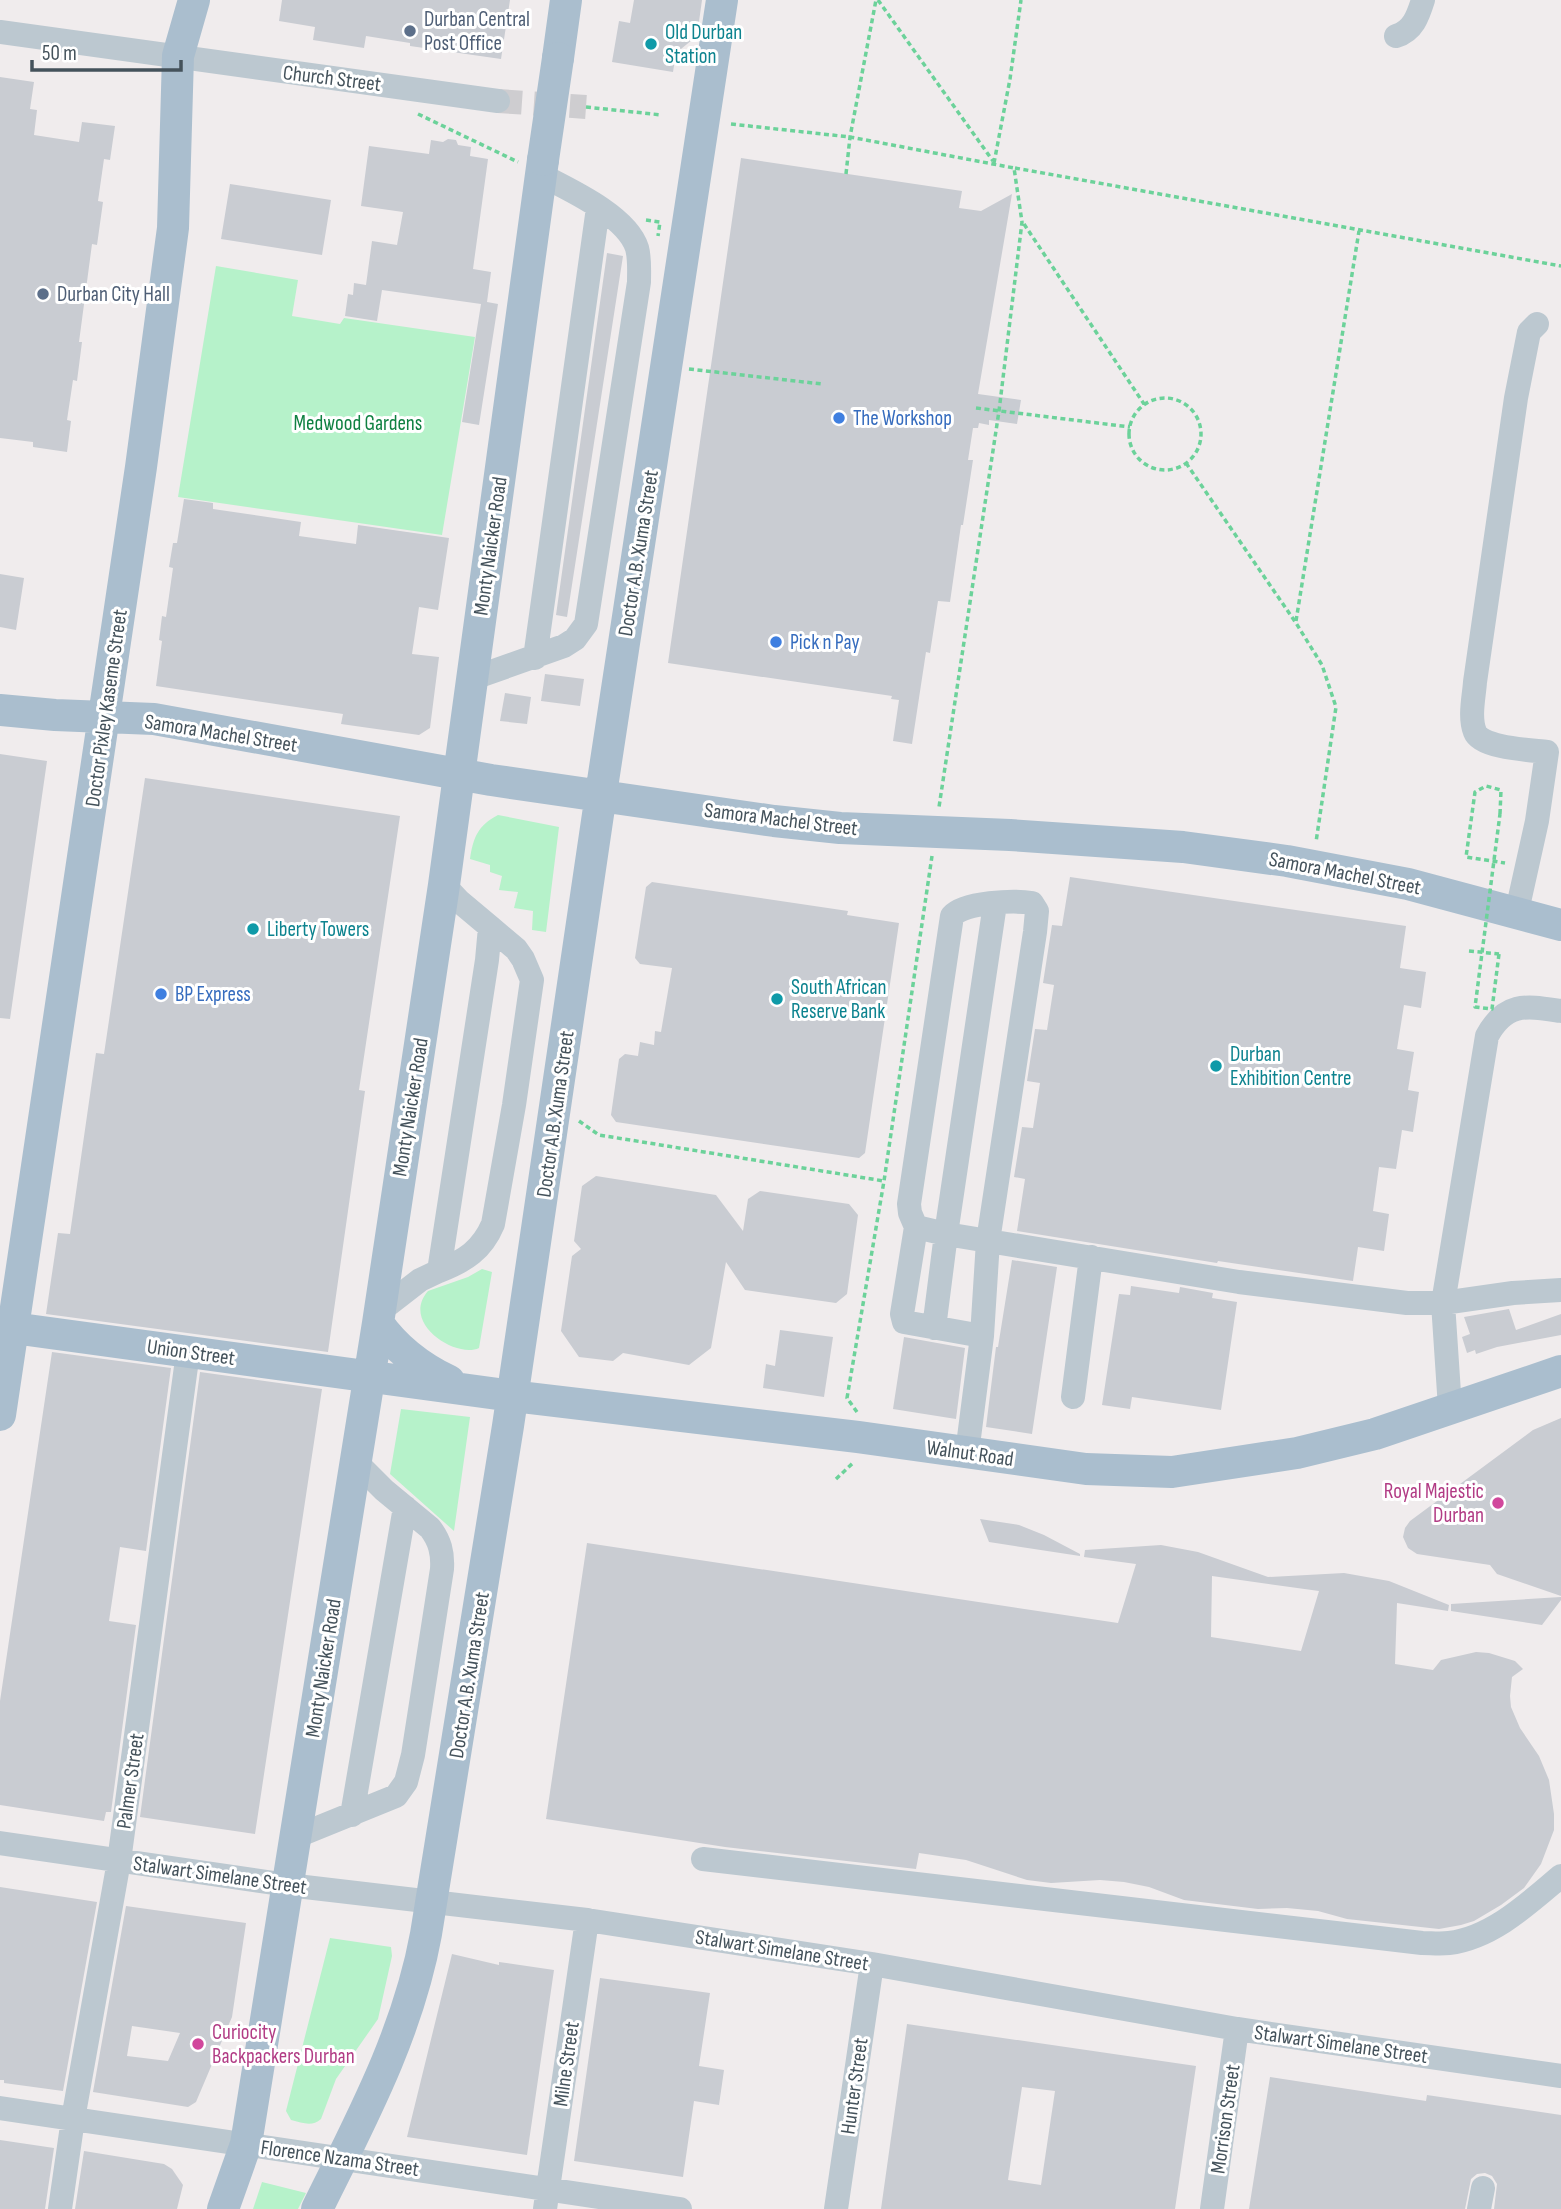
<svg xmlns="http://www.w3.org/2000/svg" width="1561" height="2209" viewBox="0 0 1561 2209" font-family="'Sofia Sans Condensed',sans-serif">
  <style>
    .green { fill: #b6f2ca }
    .building { fill: #c9ccd2; fill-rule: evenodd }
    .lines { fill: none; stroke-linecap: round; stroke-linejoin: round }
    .minor-tunnel { stroke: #cecdd0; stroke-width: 24; stroke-dasharray: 24 12; stroke-linecap: butt }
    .path { stroke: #6cd29a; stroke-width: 3.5; stroke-dasharray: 5 3.5; stroke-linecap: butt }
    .minor { stroke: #bcc8d0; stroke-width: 24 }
    .major { stroke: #aabece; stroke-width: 32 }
    .path-bridge { stroke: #6cd29a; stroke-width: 3.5; stroke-dasharray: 5 3.5; stroke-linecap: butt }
    .major-bridge { stroke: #aabece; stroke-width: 32 }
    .service-dot { fill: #5c6f8a; stroke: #fff; stroke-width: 2.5 }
    .culture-dot { fill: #0f9aa8; stroke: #fff; stroke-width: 2.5 }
    .shop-dot { fill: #3f7fe0; stroke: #fff; stroke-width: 2.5 }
    .hotel-dot { fill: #d1479c; stroke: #fff; stroke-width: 2.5 }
    .labels { text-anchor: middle; stroke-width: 6; stroke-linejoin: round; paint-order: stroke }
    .service-label { font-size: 21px; fill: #4e5e75; stroke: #fff; text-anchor: start }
    .culture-label { font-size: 21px; fill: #0d838f; stroke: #fff; text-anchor: start }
    .street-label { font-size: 21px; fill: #44525b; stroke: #fff }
    .shop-label { font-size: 21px; fill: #366cbe; stroke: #fff; text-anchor: start }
    .park-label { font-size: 21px; fill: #108142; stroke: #fff }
    .hotel-label { font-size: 21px; fill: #b23c85; stroke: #fff; text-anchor: end }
  </style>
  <rect width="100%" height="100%" fill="#f0eced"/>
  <path class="green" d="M216,266l82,14 -6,36 48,8 4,-6 131,19 -33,198 -264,-38z
    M498,815l61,12 -13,105 -14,-2 1,-19 -19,-3 4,-16 -19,-2 3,-14 -12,-4v-7l-20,-6c3,-21 8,-34 28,-44z
    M482,1269l10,3 -13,76c-23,11 -79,-25 -51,-57l40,-14z
    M401,1409l69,8 -16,114 -64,-57z
    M330,1938l61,9 1,9 -14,63 -42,60 -15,40c-9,8 -18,4 -30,1l-5,-9z
    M262,2182l44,11 -8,16h-45z"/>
  <path class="building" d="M282,0h228l-9,59 -91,-13v-3l-44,-7 -2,12 -51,-8 2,-13 -36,-6z
    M634,0h68l-5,36 -21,17 -3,19 -61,-10 7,-41 11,2z
    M0,77l34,5 -4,27 7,1 -3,25 45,7 3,-20 33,4 -5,34 -6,-1 -6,42 5,1 -6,43 -5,-1 -13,98h3l-5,39 -4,-1 -6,40 4,1 -4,31 -34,-5v-5l-33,-4z
    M448,139l8,1 2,5 13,2 -1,9 18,3 -15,110 18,3 -4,30 11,2 -19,121 -17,-3 19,-118 -99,-14 -5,31 -32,-5 3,-22 5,1 1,-12 12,2 6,-44 25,4 6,-33 -42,-6 8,-60 60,8 2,-14 12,2z
    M741,158l221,33 -3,17 22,3 31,-17 -34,200 43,6 -4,24 -28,-4v5l-10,-2 -1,5h-5l-5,32h5l-10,65h-2l-11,77 -12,-1 -8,52 -4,-1 -14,92 -19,-3 6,-41 -8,-1 1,-3 -224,-33z
    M230,184l101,16 -9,55 -101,-16z
    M607,253l16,3 -56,361 -11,-2z
    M184,499l29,4v6l88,13 -2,14 57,8 2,-19 91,13 -11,72 -19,-3 -7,47 27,3 -9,71 -11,7 -78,-11 2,-10 -187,-28 6,-45 -3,-1 3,-24 4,1 7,-49 -4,-1 4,-24h4z
    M0,574l24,4 -8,52 -16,-3z
    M545,674l39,5 -4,27 -39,-5z
    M505,693l26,4 -4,27 -27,-3z
    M0,754l47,7 -37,258 -10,-1z
    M145,778l255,38 -41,274 6,1 -37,261 -282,-38 12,-81 12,1 26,-181 8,1z
    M1070,877l336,49 -6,42 26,4 -5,36 -17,-3 -7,44 17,3 -6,38 11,2 -6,40 -11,-2 -6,39 -17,-2 -6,44 16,3 -5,37 -26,-4 -5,34 -135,-20 -1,2 -200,-32 8,-52 -11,-2 8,-50 11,1 7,-45 -13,-2 8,-52 12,1 7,-45 -11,-2 9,-58 10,1z
    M652,882l196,29 -1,4 52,8 -34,230 -6,5 -243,-36 -5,-7 8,-56 6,-5 13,2 2,-14 14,3 1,-14 6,1 11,-64 -32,-4 -5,-6 11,-71z
    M596,1176l120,19 27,36 5,-32 12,-8 89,13 9,11 -11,79 -11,9 -91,-13 -19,-28 -15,86 -22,17 -66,-12 -10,8 -34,-4 -18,-26 11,-75 9,-7 -7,-8 8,-55z
    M1012,1260l45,7 -25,167 -46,-7 10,-80h2z
    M1131,1286l48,7 1,-6 33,6 -1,5 25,4 -16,108 -89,-13 -2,12 -28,-4 17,-111 11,1z
    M1509,1309l7,21 45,-16v21l-64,12 -21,7 -1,-4 -8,3 -5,-16 8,-3 -6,-17z
    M780,1330l53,7 -9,60 -61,-9 3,-24 9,2z
    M904,1337l61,11 -9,71 -63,-10z
    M52,1352l119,16 -25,183 -26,-4 -11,74 27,4 -25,187h-5l-2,9 -104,-16v-104z
    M200,1372l122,17 -67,445 -115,-17z
    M1561,1418v178l-64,-22 -7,-9 -73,-11 -9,-6 -5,-11 2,-9 5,-7 123,-91z
    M980,1519l39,6 25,10 36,19v2l-91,-14z
    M587,1543l531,80 18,-59 -52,-7 1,-7 76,-5 37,7 70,25 76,-4 45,8 60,24 -1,6 -51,-8 -2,61 38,6 8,-10 35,-8 13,1 26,8 8,8 -11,8 -2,19 1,11 9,21 19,28 10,24 5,34v16l-13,34 -17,24 -23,17 -27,16 -13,4 -22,4 -92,-10 -29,-8 -31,-3 -29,1 -74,-9 -35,-13 -25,-5 -24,-2 -49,3 -24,-3 -61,-20 -47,-7 -3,16 -191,-22 -179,-28zM1212,1576l107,15 -18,60 -90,-14z
    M1561,1597v3l-19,25 -91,-14v-7z
    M0,1887l97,15 -34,189 -59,-8v-3h-4z
    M126,1906l120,17 -14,94 -36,85 -8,5 -95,-15zM132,2026l48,7 -12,28 -41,-5z
    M452,1954l47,11v-3l55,8 -27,185 -120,-18z
    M600,1978l110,15 -11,73 25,4 -5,35 -25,-4 -11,76 -109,-16z
    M907,2024l289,42 -21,143h-294zM1022,2087l33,4 -14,94 -33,-5z
    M1270,2077l156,24 1,-6 134,20v94h-67l3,-25 -5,-8 -7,-3 -8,1 -6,5 -6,30h-216z
    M0,2140l54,8 -9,61h-45z
    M84,2151l80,13 8,5 11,16 -6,24h-102z"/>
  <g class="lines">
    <path class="minor-tunnel" d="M498,101l88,6"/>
    <path class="path" d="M878,0l115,161
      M586,107l76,8
      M418,114l100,48
      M731,124l119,13 164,31 8,54 -23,189 -60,396
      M994,163l16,-84 11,-79
      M1015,168l546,98
      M846,174l4,-37 26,-137
      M646,220l14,2 -2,14
      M1024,224l120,180
      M689,369l133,15
      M1129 434a36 36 0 1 1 72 0a36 36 0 1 1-72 0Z
      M976,408l154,19
      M1186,463l110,160 26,42 14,42 -20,135
      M1296,621l63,-390
      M1500,814l1,-24 -15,-4 -11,6 -9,65 39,6
      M1469,951l30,3
      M579,1121l20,14 285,46
      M857,1412l-10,-14 37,-217 48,-325
      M836,1479l18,-17"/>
    <path class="minor" d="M0,32l498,69
      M1396,36c17,-5 22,-20 27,-36
      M535,658l63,-450
      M471,679l93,-33 11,-7 11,-15 53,-342c0,-12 1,-23 -2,-34 -10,-32 -67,-58 -96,-73
      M1517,911l20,-90 10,-69c-16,-2 -66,-4 -72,-20 -6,-15 -1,-35 0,-50l41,-284 13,-66 8,-8
      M916,1227l30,7 293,48 168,21h36l70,-10 48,-3
      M439,1271c26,-10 43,-21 54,-47l21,-119 18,-125 -9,-21 -7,-10 -26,-22
      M380,1311l40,-31 19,-9 48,-311 3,-33 -31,-26 -15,-16
      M934,1328l12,-94 49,-330
      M1073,1397l18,-140
      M1450,1408l-7,-105 44,-267c19,-35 40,-30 74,-25
      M967,1453l15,-117 6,-95 47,-309 2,-21 -5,-8c-18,-3 -68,-1 -80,13l-43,288 1,9 6,14 -14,87 2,8 78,14
      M352,1815l53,-308
      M295,1837l101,-41 10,-14 7,-27 29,-186c1,-16 -2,-28 -12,-41l-46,-38 -28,-28
      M0,1843l288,42 299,35 285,44 365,65 324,47
      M703,1859l719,84c9,0 18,1 27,0 43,-5 80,-40 112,-67
      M0,2108l680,101
      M60,2209l13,-90 46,-258 69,-509
      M545,2209l42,-289
      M836,2209l36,-245
      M1212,2209l25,-180
      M1479,2209l4,-21"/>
    <path class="major" d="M558,58l8,-58
      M0,710l55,5 99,4 337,61 283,41 66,7 170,7 173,12 104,14 121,23 153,41
      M378,1323c18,26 42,44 71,58
      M13,1328l499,68 346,41 228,32 86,3 125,-19 78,-19 186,-63
      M0,1415l141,-948 32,-239 5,-172 16,-56
      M223,2209l23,-65 132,-821 66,-438 99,-725
      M317,2209c44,-89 91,-176 109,-275l82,-508 93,-632 121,-794"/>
    <path class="path-bridge" d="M1499,954l-7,55 -17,-2 25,-193"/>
    <path class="major-bridge" d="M543,160l15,-102"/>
  </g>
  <g class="service-dot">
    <circle cx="410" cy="31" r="7"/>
    <circle cx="43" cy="294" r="7"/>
  </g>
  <g class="culture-dot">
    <circle cx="651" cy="44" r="7"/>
    <circle cx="253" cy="929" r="7"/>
    <circle cx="777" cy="999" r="7"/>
    <circle cx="1216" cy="1066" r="7"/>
  </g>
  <g class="shop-dot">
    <circle cx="839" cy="418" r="7"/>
    <circle cx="776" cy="642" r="7"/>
    <circle cx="161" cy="994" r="7"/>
  </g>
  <g class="hotel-dot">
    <circle cx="1498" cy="1503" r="7"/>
    <circle cx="198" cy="2044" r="7"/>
  </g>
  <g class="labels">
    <g class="service-label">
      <text x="424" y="26">Durban Central<tspan x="424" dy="24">Post Office</tspan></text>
      <text x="57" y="301">Durban City Hall</text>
    </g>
    <g class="culture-label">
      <text x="665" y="39">Old Durban<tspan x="665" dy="24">Station</tspan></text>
      <text x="267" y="936">Liberty Towers</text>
      <text x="791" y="994">South African<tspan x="791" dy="24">Reserve Bank</tspan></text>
      <text x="1230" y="1061">Durban<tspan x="1230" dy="24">Exhibition Centre</tspan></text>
    </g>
    <g class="street-label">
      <text transform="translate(332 78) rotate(7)" y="7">Church Street</text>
      <text transform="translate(490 546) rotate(-82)" y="7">Monty Naicker Road</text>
      <text transform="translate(638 553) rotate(-81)" y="7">Doctor A.B. Xuma Street</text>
      <text transform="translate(106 708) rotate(-82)" y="7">Doctor Pixley Kaseme Street</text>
      <text transform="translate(221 733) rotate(9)" y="7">Samora Machel Street</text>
      <text transform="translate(781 819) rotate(7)" y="7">Samora Machel Street</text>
      <text transform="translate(1345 873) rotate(11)" y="7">Samora Machel Street</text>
      <text transform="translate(410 1107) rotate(-81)" y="7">Monty Naicker Road</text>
      <text transform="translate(555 1114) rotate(-82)" y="7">Doctor A.B. Xuma Street</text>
      <text transform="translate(191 1352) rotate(8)" y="7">Union Street</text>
      <text transform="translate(970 1453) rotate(8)" y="7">Walnut Road</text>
      <text transform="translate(323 1668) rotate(-81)" y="7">Monty Naicker Road</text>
      <text transform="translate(469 1675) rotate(-81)" y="7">Doctor A.B. Xuma Street</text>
      <text transform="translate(130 1781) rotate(-82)" y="7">Palmer Street</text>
      <text transform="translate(220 1875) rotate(8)" y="7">Stalwart Simelane Street</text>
      <text transform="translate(782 1950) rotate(9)" y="7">Stalwart Simelane Street</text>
      <text transform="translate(1341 2044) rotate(8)" y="7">Stalwart Simelane Street</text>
      <text transform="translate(566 2064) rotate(-82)" y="7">Milne Street</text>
      <text transform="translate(854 2086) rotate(-82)" y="7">Hunter Street</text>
      <text transform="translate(1225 2119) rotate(-82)" y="7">Morrison Street</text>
      <text transform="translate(340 2158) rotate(8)" y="7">Florence Nzama Street</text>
    </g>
    <g class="shop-label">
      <text x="853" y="425">The Workshop</text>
      <text x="790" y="649">Pick n Pay</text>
      <text x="175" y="1001">BP Express</text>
    </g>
    <g class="park-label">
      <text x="358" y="430">Medwood Gardens</text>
    </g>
    <g class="hotel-label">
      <text x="1484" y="1498">Royal Majestic<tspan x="1484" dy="24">Durban</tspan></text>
      <text x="212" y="2039" text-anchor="start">Curiocity<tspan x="212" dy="24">Backpackers Durban</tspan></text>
    </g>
  </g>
  <path d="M32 60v10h149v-10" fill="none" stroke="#44525b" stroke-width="3.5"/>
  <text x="42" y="60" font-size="21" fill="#44525b" stroke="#ffffff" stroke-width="5" paint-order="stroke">50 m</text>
</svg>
